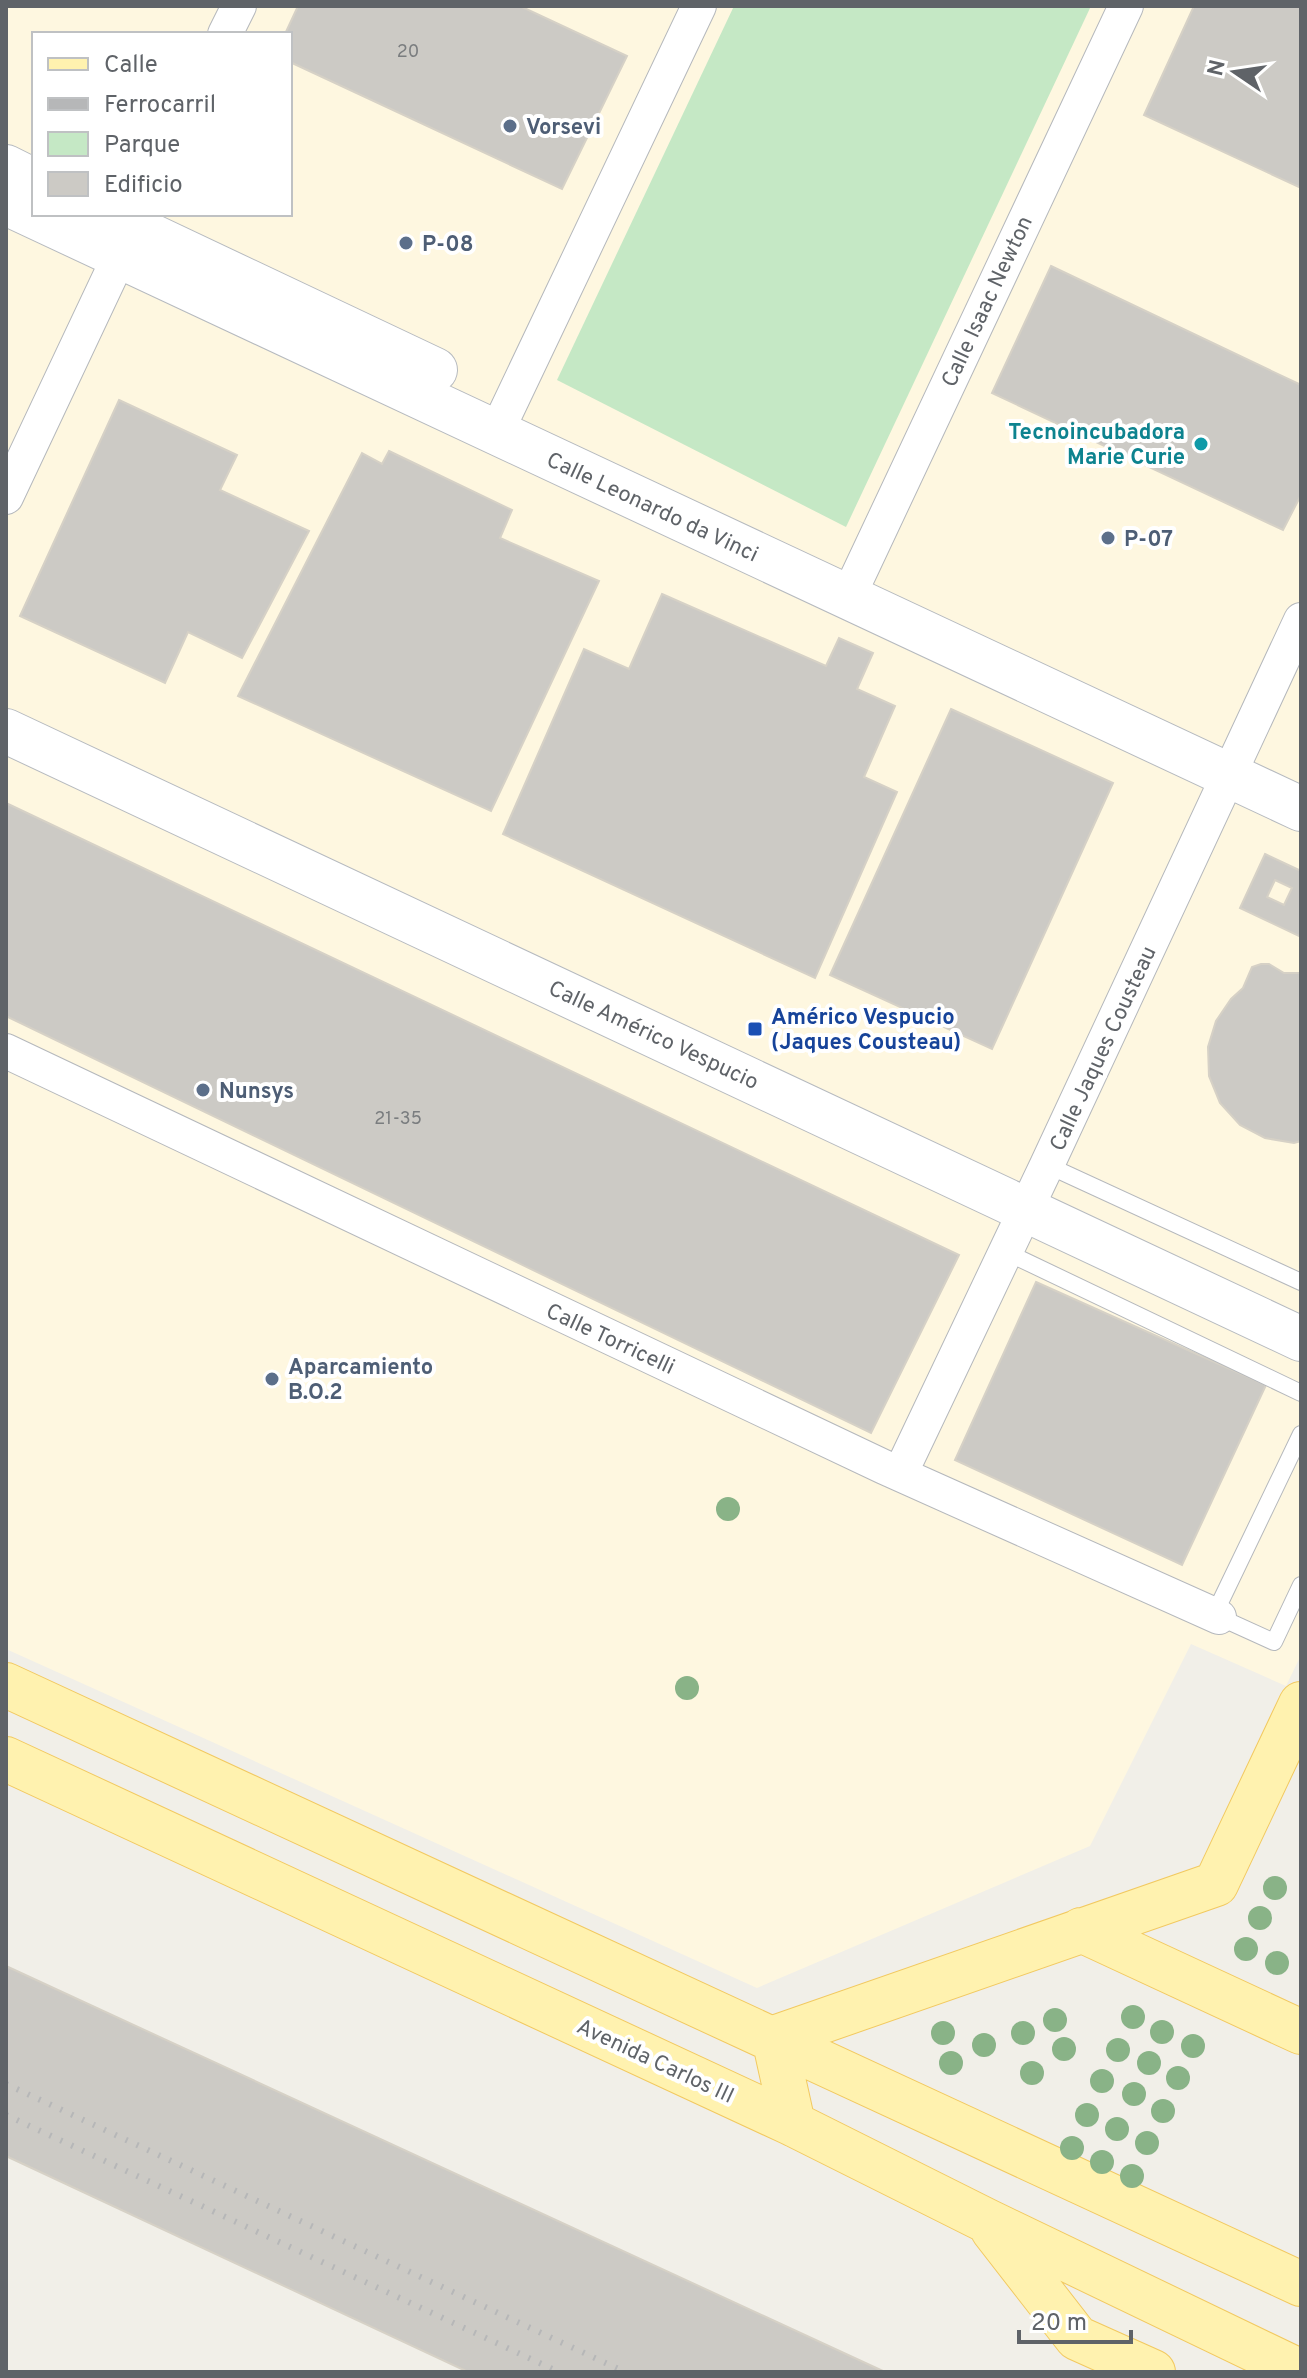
<svg xmlns="http://www.w3.org/2000/svg" width="1307" height="2378" viewBox="0 0 1307 2378" font-family="Overpass,sans-serif">
  <style>
    .commercial { fill: #fef7e0; fill-rule: evenodd }
    .green { fill: #c5e8c5 }
    .building { fill: #cccac5; stroke: #d6d1c6; stroke-width: 2; fill-rule: evenodd }
    .lines { fill: none; stroke-linecap: round; stroke-linejoin: round }
    .lane-casing { stroke: #b5b8bc; stroke-width: 18 }
    .street-casing { stroke: #b5b8bc; stroke-width: 36 }
    .secondary-casing { stroke: #b6babf; stroke-width: 46 }
    .primary-casing { stroke: #f2c960; stroke-width: 46 }
    .lane { stroke: #fff; stroke-width: 16 }
    .street { stroke: #fff; stroke-width: 34 }
    .secondary { stroke: #fff; stroke-width: 44 }
    .primary { stroke: #fff2af; stroke-width: 44 }
    .rail { stroke: #b6b7b8; stroke-width: 6; stroke-dasharray: 2 10; stroke-linecap: butt }
    .tree { fill: #89b387 }
    .service-dot { fill: #5c6f8a; stroke: #fff; stroke-width: 3 }
    .culture-dot { fill: #0f9aa8; stroke: #fff; stroke-width: 3 }
    .transit-dot { fill: #1a4fb4; stroke: #fff; stroke-width: 3 }
    .labels { text-anchor: middle; stroke-width: 8; stroke-linejoin: round; paint-order: stroke }
    .number-label { font-size: 18px; fill: #7a7d7f }
    .service-label { font-size: 22px; font-weight: bold; fill: #4e5e75; stroke: #fff; text-anchor: start }
    .street-label { font-size: 22px; fill: #5f6368; stroke: #fff }
    .culture-label { font-size: 22px; font-weight: bold; fill: #0d838f; stroke: #fff; text-anchor: end }
    .transit-label { font-size: 22px; font-weight: bold; fill: #164399; stroke: #fff; text-anchor: start }
  </style>
  <rect width="100%" height="100%" fill="#f1efe8"/>
  <path class="commercial" d="M6,6h1295v1649l-15,31 -95,-42 -101,202 -333,142 -751,-339zM34,34h256v180h-256z"/>
  <path class="green" d="M734,6h357l-245,521 -289,-147z"/>
  <path class="building" d="M298,6h222l107,50 -65,133 -272,-127v-28h-5z
    M1194,6h107v182l-157,-73z
    M1051,266l250,119v110l-18,35 -291,-137z
    M119,400l118,55 -17,35 89,41 -67,127 -54,-26 -23,51 -145,-67z
    M389,451l123,59 -12,28 99,43 -108,230 -253,-115 124,-243 20,11z
    M662,594l164,72 13,-28 34,15 -16,36 38,17 -31,71 33,15 -82,186 -312,-144 81,-185 45,20z
    M951,709l162,74 -121,266 -162,-74z
    M6,803l953,452 -88,178 -865,-417z
    M1265,854l36,17v66l-61,-29zM1275,880l17,8 -8,17 -17,-8z
    M1261,964h8l15,9h17v168l-7,2 -29,-5 -25,-13 -20,-22 -11,-27 -1,-29 8,-26 15,-22 12,-11 9,-21z
    M1036,1282l230,103 -84,180 -227,-105z
    M6,1966l879,406h-417l-462,-216z"/>
  <g class="lines">
    <g class="lane-casing">
      <path id="lane" d="M1047,1165l254,117
        M1006,1252l295,141
        M1214,1615l87,-181
        M1219,1617l55,25 27,-57"/>
    </g>
    <g class="street-casing">
      <path id="street" d="M225,34l14,-28
        M496,433l203,-427
        M6,497l124,-263
        M848,597l278,-591
        M6,1051l878,416 335,150
        M900,1474l147,-309 254,-545"/>
    </g>
    <g class="secondary-casing">
      <path id="secondary" d="M6,167l28,14
        M6,203l1295,606
        M105,214l330,156
        M6,731l1295,608"/>
    </g>
    <g class="primary-casing">
      <path id="primary" d="M6,1685l1295,599
        M6,1759l787,365 194,97 314,151
        M1081,1930l220,102
        M793,2124l-19,-86 442,-154 85,-180
        M993,2230l84,108 76,34"/>
    </g>
    <use href="#lane" class="lane"/>
    <use href="#street" class="street"/>
    <use href="#secondary" class="secondary"/>
    <use href="#primary" class="primary"/>
    <path class="rail" d="M6,2084l619,288
      M6,2115l553,257"/>
  </g>
  <g class="tree">
    <circle cx="728" cy="1509" r="12"/>
    <circle cx="687" cy="1688" r="12"/>
    <circle cx="1275" cy="1888" r="12"/>
    <circle cx="1260" cy="1918" r="12"/>
    <circle cx="1246" cy="1949" r="12"/>
    <circle cx="1277" cy="1963" r="12"/>
    <circle cx="1133" cy="2017" r="12"/>
    <circle cx="1055" cy="2020" r="12"/>
    <circle cx="1162" cy="2032" r="12"/>
    <circle cx="943" cy="2033" r="12"/>
    <circle cx="1023" cy="2033" r="12"/>
    <circle cx="984" cy="2045" r="12"/>
    <circle cx="1193" cy="2046" r="12"/>
    <circle cx="1064" cy="2049" r="12"/>
    <circle cx="1118" cy="2050" r="12"/>
    <circle cx="951" cy="2063" r="12"/>
    <circle cx="1149" cy="2063" r="12"/>
    <circle cx="1032" cy="2073" r="12"/>
    <circle cx="1178" cy="2078" r="12"/>
    <circle cx="1102" cy="2081" r="12"/>
    <circle cx="1134" cy="2094" r="12"/>
    <circle cx="1163" cy="2111" r="12"/>
    <circle cx="1087" cy="2115" r="12"/>
    <circle cx="1117" cy="2129" r="12"/>
    <circle cx="1147" cy="2143" r="12"/>
    <circle cx="1072" cy="2148" r="12"/>
    <circle cx="1102" cy="2162" r="12"/>
    <circle cx="1132" cy="2176" r="12"/>
  </g>
  <g class="service-dot">
    <circle cx="510" cy="126" r="8"/>
    <circle cx="406" cy="243" r="8"/>
    <circle cx="1108" cy="538" r="8"/>
    <circle cx="203" cy="1090" r="8"/>
    <circle cx="272" cy="1379" r="8"/>
  </g>
  <circle class="culture-dot" cx="1201" cy="444" r="8"/>
  <rect class="transit-dot" x="747" y="1021" width="16" height="16" rx="4"/>
  <g class="labels">
    <g class="number-label">
      <text x="408" y="57">20</text>
      <text x="398" y="1124">21-35</text>
    </g>
    <g class="service-label">
      <text x="526" y="134">Vorsevi</text>
      <text x="422" y="251">P-08</text>
      <text x="1124" y="546">P-07</text>
      <text x="219" y="1098">Nunsys</text>
      <text x="288" y="1374">Aparcamiento<tspan x="288" dy="25">B.O.2</tspan></text>
    </g>
    <g class="street-label">
      <text transform="translate(986 301) rotate(-65)" y="8">Calle Isaac Newton</text>
      <text transform="translate(653 506) rotate(25)" y="8">Calle Leonardo da Vinci</text>
      <text transform="translate(654 1034) rotate(25)" y="8">Calle Américo Vespucio</text>
      <text transform="translate(1102 1048) rotate(-65)" y="8">Calle Jaques Cousteau</text>
      <text transform="translate(611 1338) rotate(25)" y="8">Calle Torricelli</text>
      <text transform="translate(656 2060) rotate(25)" y="8">Avenida Carlos III</text>
    </g>
    <g class="culture-label">
      <text x="1185" y="439">Tecnoincubadora<tspan x="1185" dy="25">Marie Curie</tspan></text>
    </g>
    <g class="transit-label">
      <text x="771" y="1024">Américo Vespucio<tspan x="771" dy="25">(Jaques Cousteau)</tspan></text>
    </g>
  </g>
  <rect width="1307" height="2378" fill="none" stroke="#5f6368" stroke-width="16"/>
  <rect x="32" y="32" width="260" height="184" fill="#ffffff" stroke="#bfc1c3" stroke-width="2"/>
  <rect x="48" y="58" width="40" height="12" fill="#fff2af" stroke="#bfc1c3" stroke-width="2"/>
  <text x="104" y="72" font-size="24" fill="#5f6368">Calle</text>
  <rect x="48" y="98" width="40" height="12" fill="#b6b7b8" stroke="#bfc1c3" stroke-width="2"/>
  <text x="104" y="112" font-size="24" fill="#5f6368">Ferrocarril</text>
  <rect x="48" y="132" width="40" height="24" fill="#c5e8c5" stroke="#bfc1c3" stroke-width="2"/>
  <text x="104" y="152" font-size="24" fill="#5f6368">Parque</text>
  <rect x="48" y="172" width="40" height="24" fill="#cccac5" stroke="#bfc1c3" stroke-width="2"/>
  <text x="104" y="192" font-size="24" fill="#5f6368">Edificio</text>
  <g transform="translate(1235 72) rotate(283)" stroke="#ffffff" stroke-width="6" paint-order="stroke">
  <path d="M0-6L14 30L0 20L-14 30Z" fill="#5f6368"/>
  <text y="-12" font-size="22" font-weight="bold" text-anchor="middle" fill="#5f6368">N</text>
  </g>
  <path d="M1019 2330v12h112v-12" fill="none" stroke="#5f6368" stroke-width="4"/>
  <text x="1031" y="2330" font-size="24" fill="#5f6368" stroke="#ffffff" stroke-width="6" paint-order="stroke">20 m</text>
</svg>
